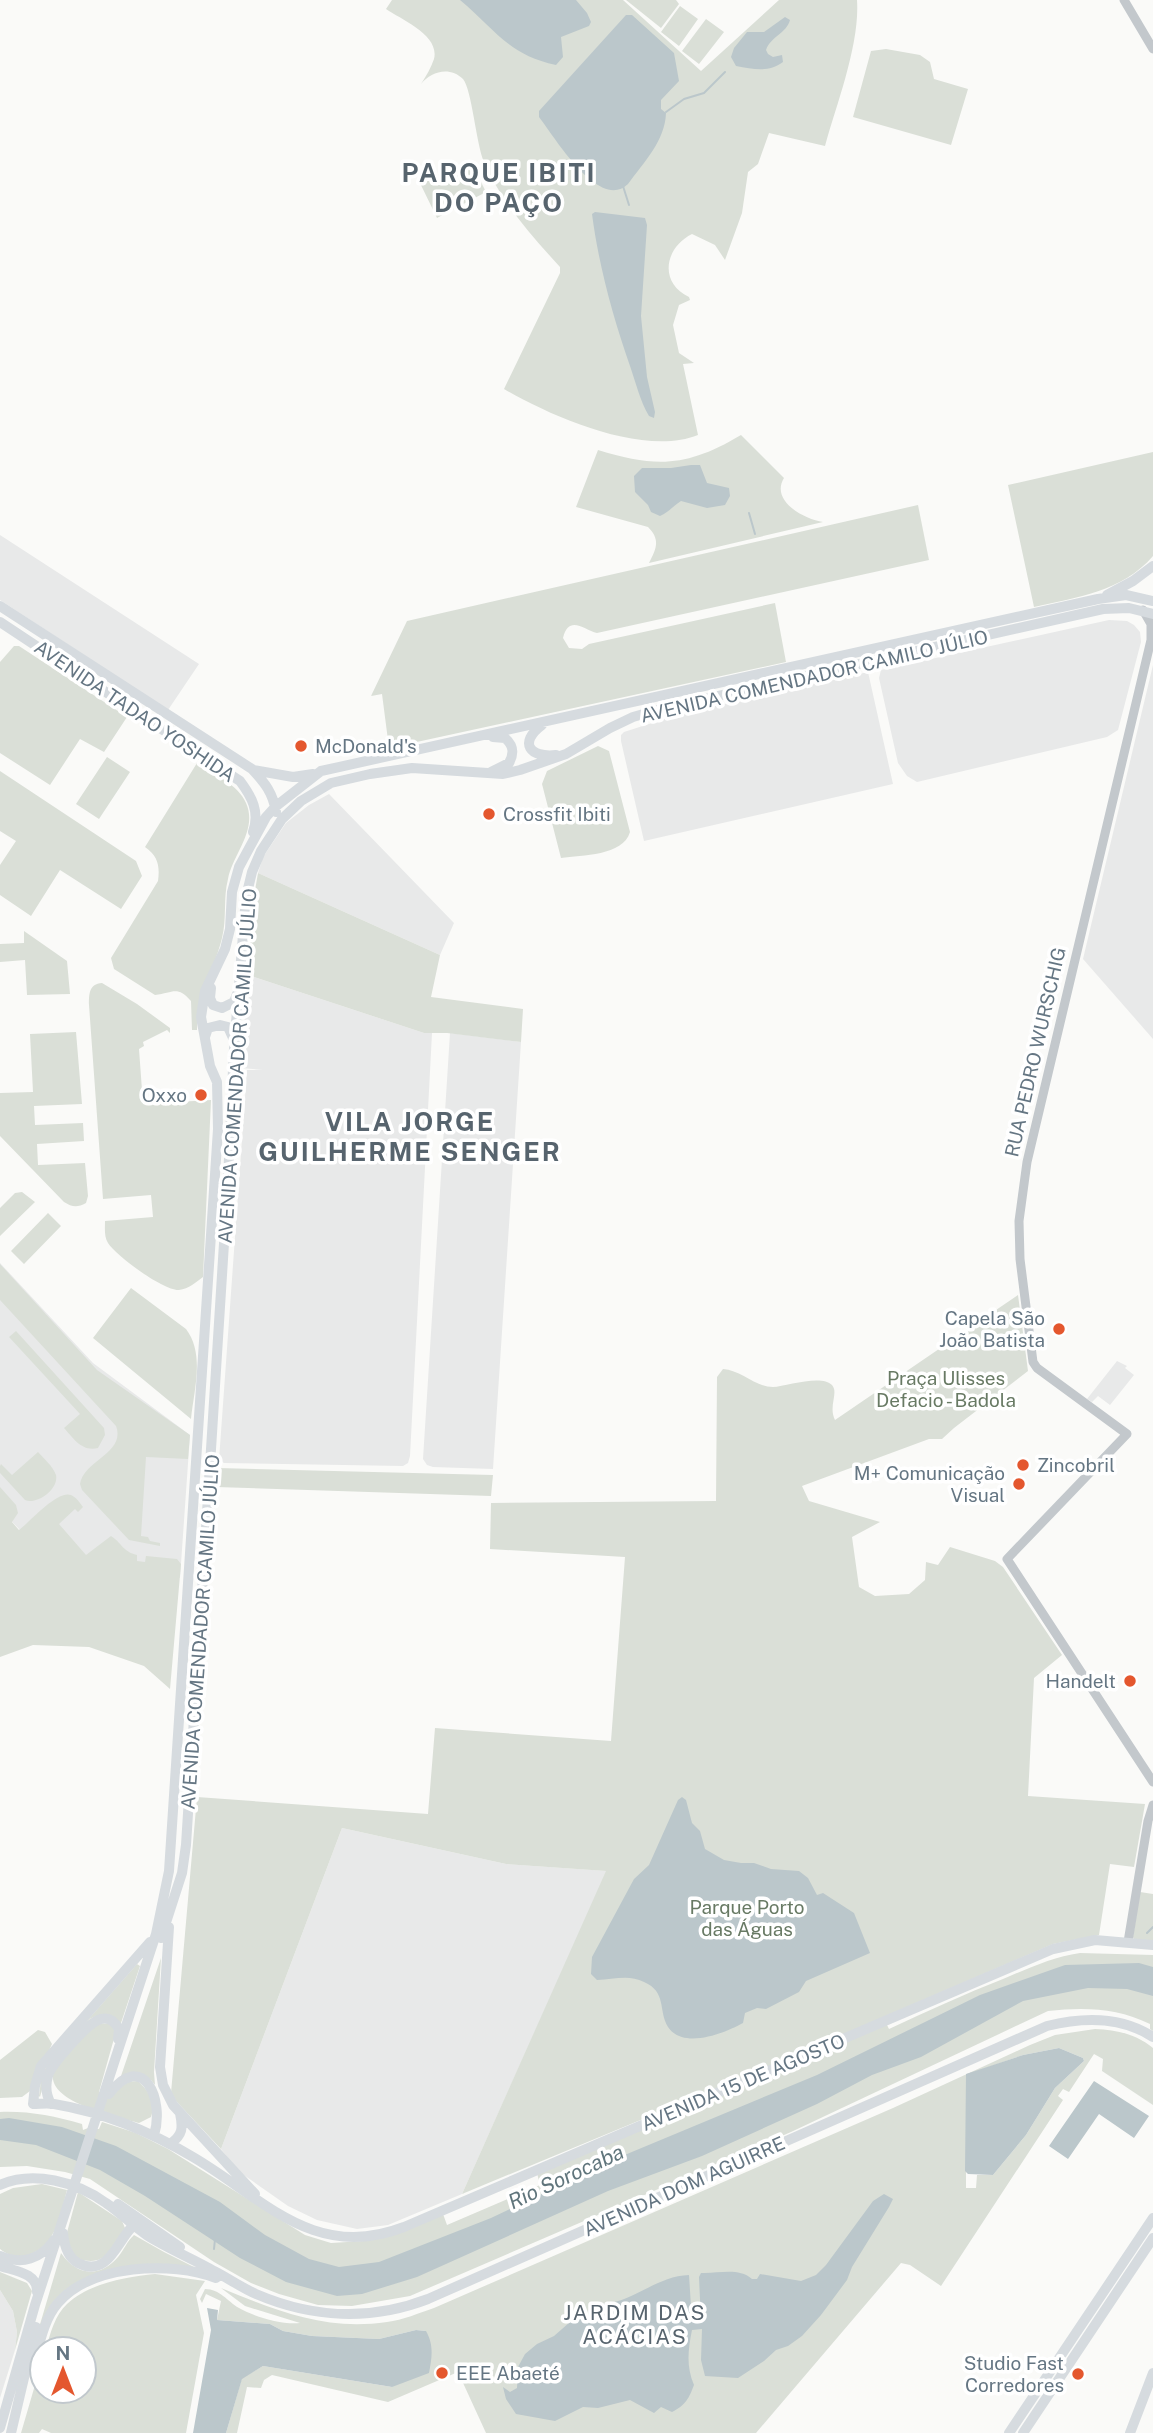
<svg xmlns="http://www.w3.org/2000/svg" width="1153" height="2433" viewBox="0 0 1153 2433" font-family="'Public Sans',sans-serif">
  <style>
    .built { fill: #e8e9e9 }
    .green { fill: #dadfd7; fill-rule: evenodd }
    .water { fill: #bbc7cb }
    .lines { fill: none; stroke-linecap: round; stroke-linejoin: round }
    .stream { stroke: #bbc7cb; stroke-width: 2 }
    .tertiary { stroke: #c3c8cc; stroke-width: 9 }
    .secondary { stroke: #d6dbdf; stroke-width: 10 }
    .poi-dot { fill: #e4572e; stroke: #fff; stroke-width: 2.5 }
    .labels { text-anchor: middle; stroke-width: 7; stroke-linejoin: round; paint-order: stroke }
    .street-label { font-size: 19px; fill: #657683; stroke: #fff }
    .poi-label { font-size: 19px; fill: #657683; stroke: #fff; text-anchor: end }
    .park-label { font-size: 19px; fill: #687a64; stroke: #fff }
    .water-label { font-size: 21px; font-style: italic; fill: #60757c; stroke: #fff }
    .neighbourhood-label { font-size: 21px; letter-spacing: 2px; fill: #57646e; stroke: #fff }
    .district-label { font-size: 26px; font-weight: bold; letter-spacing: 2px; fill: #57646e; stroke: #fff }
  </style>
  <rect width="100%" height="100%" fill="#fafaf8"/>
  <path class="built" d="M0,535l199,129 -31,46 -168,-110z
    M1109,620l18,1 7,4 6,7 1,10 -23,88 -11,7 -190,45 -10,-6 -9,-13 -19,-85 2,-8z
    M1153,665v374l-70,-80z
    M868,672l25,112 -249,57 -23,-100v-6l3,-3 56,-18z
    M329,794l125,129 -14,32 -182,-82 5,-16 23,-34 23,-18z
    M248,975l176,58h8l-22,423 -2,7 -5,3 -179,-3 -5,-3 28,-390h16l-22,-2z
    M450,1033l71,9 -28,427 -60,-2 -6,-2 -4,-6z
    M0,1263l93,100 97,72 -10,143 -143,-30 -37,-39z
    M1117,1361l10,5 -2,2 9,7 -24,30 -12,-9 -6,6 -5,-3z
    M342,1828l164,36 101,7 -145,323 -74,31 -31,4 -40,-9 -29,-14 -50,-35 -17,-22z
    M0,2290l13,21 4,21 -2,18 -15,48z"/>
  <path class="green" d="M392,0h231l78,71 78,-71h78c3,44 -20,103 -32,146l-56,-13 -11,31 -10,8 -6,41 -17,47 -10,-15 -23,-11c-28,14 -33,49 -3,63l1,3 -11,5 -6,20 6,28 15,10 -11,1 15,71c-54,22 -146,-18 -194,-46l56,-116v-6c-30,-33 -58,-64 -76,-105 -8,-19 -12,-72 -21,-83 -13,-13 -32,-8 -42,5 5,-8 10,-16 13,-25 6,-24 -32,-39 -48,-50z
    M626,0h50l3,4 -18,24z
    M680,6l18,13 -19,27 -18,-14z
    M706,19l18,13 -25,32 -17,-13z
    M886,49l34,6 10,7 4,17 34,10 -17,56 -98,-28 18,-66z
    M471,162l15,30 -49,26 -18,-37z
    M741,435l43,43c-14,23 20,41 39,44l-174,41c7,-14 12,-23 -1,-36l-72,-20 22,-57c59,18 89,17 143,-15z
    M1153,452v104c-31,36 -76,41 -119,51l-26,-122z
    M918,505l11,55 -332,73c-13,-3 -28,-19 -34,5l6,10 13,1 7,-5 186,-41 11,59 -397,86 -7,-54 -11,2 36,-75z
    M14,646h5l108,71 -23,35 -24,-13 -30,46 -50,-32v-91z
    M598,746l11,5 21,81c-7,24 -48,23 -69,26l-19,-74 5,-13z
    M107,757l23,15 -31,47 -23,-15z
    M197,763c16,11 41,21 49,40 12,27 -13,51 -18,76 -5,19 -1,40 -6,59 -8,33 -25,55 -25,92h-5l-1,-29c-14,-16 -18,-8 -36,-6l-41,-26 -3,-11 47,-77c2,-15 0,-25 -13,-34z
    M0,771l136,90 6,15 -21,33 -61,-39 -29,46 -31,-21v-30l16,-24 -16,-10z
    M258,873l182,82 -9,42 92,12 -2,33 -74,-9h-23l-176,-58 5,-73z
    M24,931l43,30 3,33 -43,1 -2,-35 -25,2v-18l24,-1z
    M102,983l35,21 33,24v5l-3,-3 -24,12 1,4 -5,3 4,55 68,-4 -8,177c-7,5 -14,12 -24,13 -15,1 -63,-34 -71,-47 -4,-6 -3,-15 -3,-22l48,-4 -2,-22 -48,4 -14,-194c0,-11 0,-21 13,-22z
    M76,1032l6,72 -48,2 1,19 48,-2 1,18 -47,3 1,21 47,-2 3,33 -2,7c-9,5 -14,4 -22,-1l-64,-66v-43l33,-1 -3,-58z
    M22,1192l13,10 -35,34v-28l15,-15z
    M48,1213l13,13 -37,38 -13,-13z
    M0,1264l97,106 93,65 -2,24 -42,-2 -5,79 7,1 2,4 10,2v3l-31,-6 -47,-50 -2,-6c4,-24 46,-31 36,-58l-116,-126z
    M131,1288l55,41c19,25 8,60 5,90l-98,-81z
    M1018,1295l10,76 -74,57 -12,11h-13l-127,47 7,15 71,21 -28,15 7,50 16,9 34,-2 16,-14 1,-18 12,3 12,-18 45,14 8,6 59,88 -28,23 -6,118 117,8 -11,63 -24,-3 -11,71 -46,9 -292,126 -299,124 144,-323 -100,-7 -164,-36 -121,321 -45,-48 -5,-8 26,-296 231,17 7,-86 176,13 14,-184 -135,-8 1,-46 225,-2 1,-124 6,-8c18,1 32,18 50,18 13,-1 49,-13 59,-2 7,8 -4,21 3,35z
    M16,1331l88,97 1,7 -7,13c-16,4 -24,-9 -34,-20l16,-14 -71,-77z
    M38,1452c5,6 15,14 18,23 3,14 -19,30 -31,25l-25,-27v-7l1,-2 11,11z
    M217,1468l276,7 -2,21 -275,-9z
    M0,1487l16,18 2,8 -6,9 7,8c12,-9 38,-40 52,-35 5,2 9,8 12,12l-5,5 -3,-3 -16,15 27,31 25,-19c10,6 12,16 26,19v6l8,1 1,-6 31,3 4,5 -11,125 -26,-23 -55,-19 -56,-2 -33,12z
    M1140,1892l13,2v49l-18,-2 -2,-4z
    M1080,1953l73,2v76l-3,-2v-5c-33,-16 -65,-17 -102,-13l-257,121 -381,164 -58,10 -34,-1 -39,-11 -28,-11 -37,-21 -124,-83 -25,-7 -38,-6 -27,1v-55c29,-1 54,4 82,12l1,6 5,-2 11,1 3,-7 34,11 32,16 137,86 26,8 32,-2 80,-27 4,11 93,-40 -3,-12 349,-150 3,6c38,-18 76,-35 114,-50 26,-11 50,-22 77,-26z
    M161,1958l-7,114 1,13 -4,-5 -30,-4z
    M137,1964l3,2 -20,60c-11,-9 -16,-15 -30,-7l-41,45 -9,33 -1,-1 3,-24z
    M100,2023l10,1 5,5v6l-16,57 11,4 12,-14 16,-1c11,10 18,21 13,36l-12,6c-21,-6 -100,-22 -84,-54 8,-15 26,-29 38,-41z
    M1095,2029c22,1 41,5 58,19v57l-51,-34 1,-12 -9,-5 -25,38 -6,-3 -5,7 5,4 -122,186 -31,-21 -9,-2 -145,170h-270l-28,-61 -70,30 -116,-27 -8,5 -3,8 -14,-1 -10,46h-11l16,-55 21,-12 129,21 34,-56 -10,-1 -37,9 -67,-3 -29,-5 -13,-7 -53,-4 4,-19 -15,-7 -4,9 -2,-4 5,-10c15,0 22,12 34,19 16,9 43,17 61,15l-55,-17 -24,-18c56,23 104,43 166,34 16,-2 32,-9 47,-14l459,-200 137,-63 25,-10zM1059,2048l24,10 1,3 -29,27 -29,47 -33,40h-16l-1,13h-10v-113l57,-20z
    M38,2030l7,2 7,12 -22,47 -8,6 -22,1v-38z
    M42,2184l25,6c-4,15 -7,33 -16,47 -11,17 -33,27 -51,12v-55l13,-6z
    M78,2192l44,29 3,7c-15,23 -19,40 -50,30l-9,-22z
    M134,2235l30,17 42,21 -57,-9 -77,22 -41,69 30,-102c15,22 38,26 57,4 6,-7 9,-16 16,-22z
    M0,2272l27,11 5,8 -17,59 2,-18 -4,-21 -13,-21z
    M155,2274l50,7 -9,14 8,38 -18,100h-135l-9,-4 -3,4h-18l21,-72v30h42v-42h-38c4,-15 9,-34 21,-45 22,-21 60,-27 88,-30z"/>
  <path class="water" d="M460,0h116l11,13 4,9 -2,4 -28,11 2,20 -7,8c-48,-10 -61,-36 -96,-65z
    M626,15h6l42,38 5,28 -18,19v9l5,4c-1,28 -22,49 -38,71 -29,28 -74,-48 -89,-67v-6z
    M785,17l5,3c-4,14 -19,16 -24,30l2,4 5,3 9,-2 1,7c-15,11 -29,7 -47,4l-5,-9 3,-9 13,-16h17z
    M595,212l50,6 2,7 -6,91 6,61 8,35 -1,6 -5,-2c-9,-15 -13,-33 -19,-50 -17,-49 -31,-99 -38,-152z
    M691,465h9l7,18 22,5 1,8 -5,9 -18,3 -26,-7c-8,5 -12,11 -21,15l-9,-4 -3,-7 -13,-13 -1,-16 8,-8h29z
    M682,1797l4,3 6,23 8,8 5,18 19,11 17,3h13l17,6 28,2 9,7 9,17 6,-2 31,20 16,40 -64,28 -7,11 -33,17 -9,-1 -12,5 -2,10c-18,10 -60,27 -75,4 -10,-17 -1,-35 -24,-45 -16,-8 -31,-2 -47,-2l-6,-6 1,-17 42,-78 15,-14 29,-65z
    M1139,1963l14,4v29l-26,-7 -39,-1 -65,13 -102,56 -49,18 -55,29 -115,52 -94,35 -191,86 -55,17 -25,2 -51,-14 -46,-24 -95,-62 -45,-26 -64,-25 -36,-5v-21l9,-1 53,9 54,19 104,56 45,33 44,24 30,8 40,-5 112,-44 124,-59 202,-84 163,-80 85,-30z
    M1059,2048l24,10 1,3 -29,27 -29,47 -33,40 -25,-1 -3,-3 1,-97 57,-19z
    M1094,2081l55,35 -15,22 -35,-24 -31,45 -19,-13z
    M884,2194l9,5 -4,8 -37,60 -5,13 -26,35 -19,21 -14,10 -12,4 -12,11 -26,17 -33,-2 -4,-16 1,-31 -10,1c-4,20 -6,36 2,55 -5,13 -8,20 -22,27l-11,-5 -7,6 -24,-13 -32,8 -15,-1 -28,14 -39,-7 -10,-15 -3,-12 7,5 7,-4 1,-21 7,-13 12,-10 17,-8 16,-14 25,-10 6,-8c32,-1 55,-28 88,-29l3,47h9l-2,-45 2,-4c17,1 37,-6 51,6h5l3,-5 41,7 15,-6 10,-10 47,-64z
    M207,2308l11,2 -1,10 53,4 13,7 29,5 67,3 37,-9 10,1c8,14 6,26 3,42l-37,14 -129,-21 -21,13 -16,54h-33l18,-103z"/>
  <g class="lines">
    <path class="stream" d="M666,112l18,-13 20,-6 21,-21
      M623,186l6,19
      M749,513l6,21
      M1147,1933l6,-6
      M214,2249l1,-10"/>
    <path class="tertiary" d="M1124,0l29,49
      M1143,610l8,14v16l-124,522 -8,59 1,38 13,103 4,6 90,66 -120,125 146,223
      M1128,1942l20,-121 5,-16"/>
    <path class="secondary" d="M1107,595l26,-14 20,-15
      M0,606l252,163c13,14 21,24 24,43
      M0,622l240,159c12,16 20,31 13,51
      M542,725c-24,18 -12,33 14,30
      M253,770l40,7 20,-3
      M491,772l18,-9c6,-11 4,-18 -4,-25l-12,-1
      M211,988l-1,10 3,7 9,3 12,-6 3,-8
      M205,1037l3,-9 12,-3 8,2 5,11
      M169,1927l-9,140 3,18 10,20 82,89
      M161,1938l21,-65 4,-28 42,-665 6,-132 12,-151 6,-25 9,-21 21,-32 19,-18 30,-18 39,-9 42,-6 91,6 17,-4 46,-16 44,-26 23,-11 28,-8 442,-100 26,-1 24,6
      M150,1942l-109,124 -6,20 -2,18c7,0 14,-1 21,0 48,8 97,28 139,53 70,41 121,105 211,70l649,-278 42,-9 58,5
      M109,2094c34,-45 56,6 45,41
      M51,2104c-5,-9 -6,-18 -3,-28 3,-11 41,-55 53,-57 8,-2 14,3 18,10l-1,10
      M170,2144c13,-9 13,-16 10,-31
      M0,2185c33,-15 77,-3 106,18 15,10 27,23 42,33 21,13 45,23 66,35 14,7 28,17 42,23 56,24 115,27 172,5l619,-273c36,-9 74,-10 106,11
      M118,2204l62,43
      M63,2233c1,11 4,24 15,30 31,16 40,-25 56,-38
      M0,2256c22,9 41,3 54,-16
      M0,2266c15,5 38,7 37,26
      M33,2368c6,-21 10,-48 25,-65 33,-39 114,-42 158,-25
      M0,2428l35,-123 121,-371 13,-63 49,-742 -1,-47 -7,-16 -9,-49 4,-26 20,-42 5,-20 2,-37 7,-25 27,-50 9,-10 46,-36 777,-172 28,-4 27,6
      M11,2433l25,-106
      M1009,2433l144,-215
      M1023,2433l130,-195
      M1130,2433l23,-60"/>
  </g>
  <g class="poi-dot">
    <circle cx="301" cy="746" r="7"/>
    <circle cx="489" cy="814" r="7"/>
    <circle cx="201" cy="1095" r="7"/>
    <circle cx="1059" cy="1329" r="7"/>
    <circle cx="1023" cy="1465" r="7"/>
    <circle cx="1019" cy="1484" r="7"/>
    <circle cx="1130" cy="1681" r="7"/>
    <circle cx="442" cy="2373" r="7"/>
    <circle cx="1078" cy="2374" r="7"/>
  </g>
  <g class="labels">
    <g class="street-label">
      <text transform="translate(814 676) rotate(-13)" y="7">AVENIDA COMENDADOR CAMILO JÚLIO</text>
      <text transform="translate(135 711) rotate(34)" y="7">AVENIDA TADAO YOSHIDA</text>
      <text transform="translate(1035 1052) rotate(-77)" y="7">RUA PEDRO WURSCHIG</text>
      <text transform="translate(237 1066) rotate(-86)" y="7">AVENIDA COMENDADOR CAMILO JÚLIO</text>
      <text transform="translate(200 1632) rotate(-86)" y="7">AVENIDA COMENDADOR CAMILO JÚLIO</text>
      <text transform="translate(743 2082) rotate(-23)" y="7">AVENIDA 15 DE AGOSTO</text>
      <text transform="translate(684 2186) rotate(-24)" y="7">AVENIDA DOM AGUIRRE</text>
    </g>
    <g class="poi-label">
      <text x="315" y="753" text-anchor="start">McDonald's</text>
      <text x="503" y="821" text-anchor="start">Crossfit Ibiti</text>
      <text x="187" y="1102">Oxxo</text>
      <text x="1045" y="1325">Capela São<tspan x="1045" dy="22">João Batista</tspan></text>
      <text x="1037" y="1472" text-anchor="start">Zincobril</text>
      <text x="1005" y="1480">M+ Comunicação<tspan x="1005" dy="22">Visual</tspan></text>
      <text x="1116" y="1688">Handelt</text>
      <text x="1064" y="2370">Studio Fast<tspan x="1064" dy="22">Corredores</tspan></text>
      <text x="456" y="2380" text-anchor="start">EEE Abaeté</text>
    </g>
    <g class="park-label">
      <text x="946" y="1385">Praça Ulisses<tspan x="946" dy="22">Defacio - Badola</tspan></text>
      <text x="747" y="1914">Parque Porto<tspan x="747" dy="22">das Águas</tspan></text>
    </g>
    <g class="water-label">
      <text transform="translate(566 2177) rotate(-25)" y="7">Rio Sorocaba</text>
    </g>
    <g class="neighbourhood-label">
      <text x="635" y="2320">JARDIM DAS<tspan x="635" dy="24">ACÁCIAS</tspan></text>
    </g>
    <g class="district-label">
      <text x="499" y="182">PARQUE IBITI<tspan x="499" dy="30">DO PAÇO</tspan></text>
      <text x="410" y="1131">VILA JORGE<tspan x="410" dy="30">GUILHERME SENGER</tspan></text>
    </g>
  </g>
  <g transform="translate(63 2370)"><circle r="33" fill="#ffffff" stroke="#c1c8cd" stroke-width="2"/>
  <path d="M0-5L12 26L0 18L-12 26Z" fill="#e4572e"/>
  <text y="-10" font-size="19" font-weight="bold" text-anchor="middle" fill="#657683">N</text>
  </g>
</svg>
